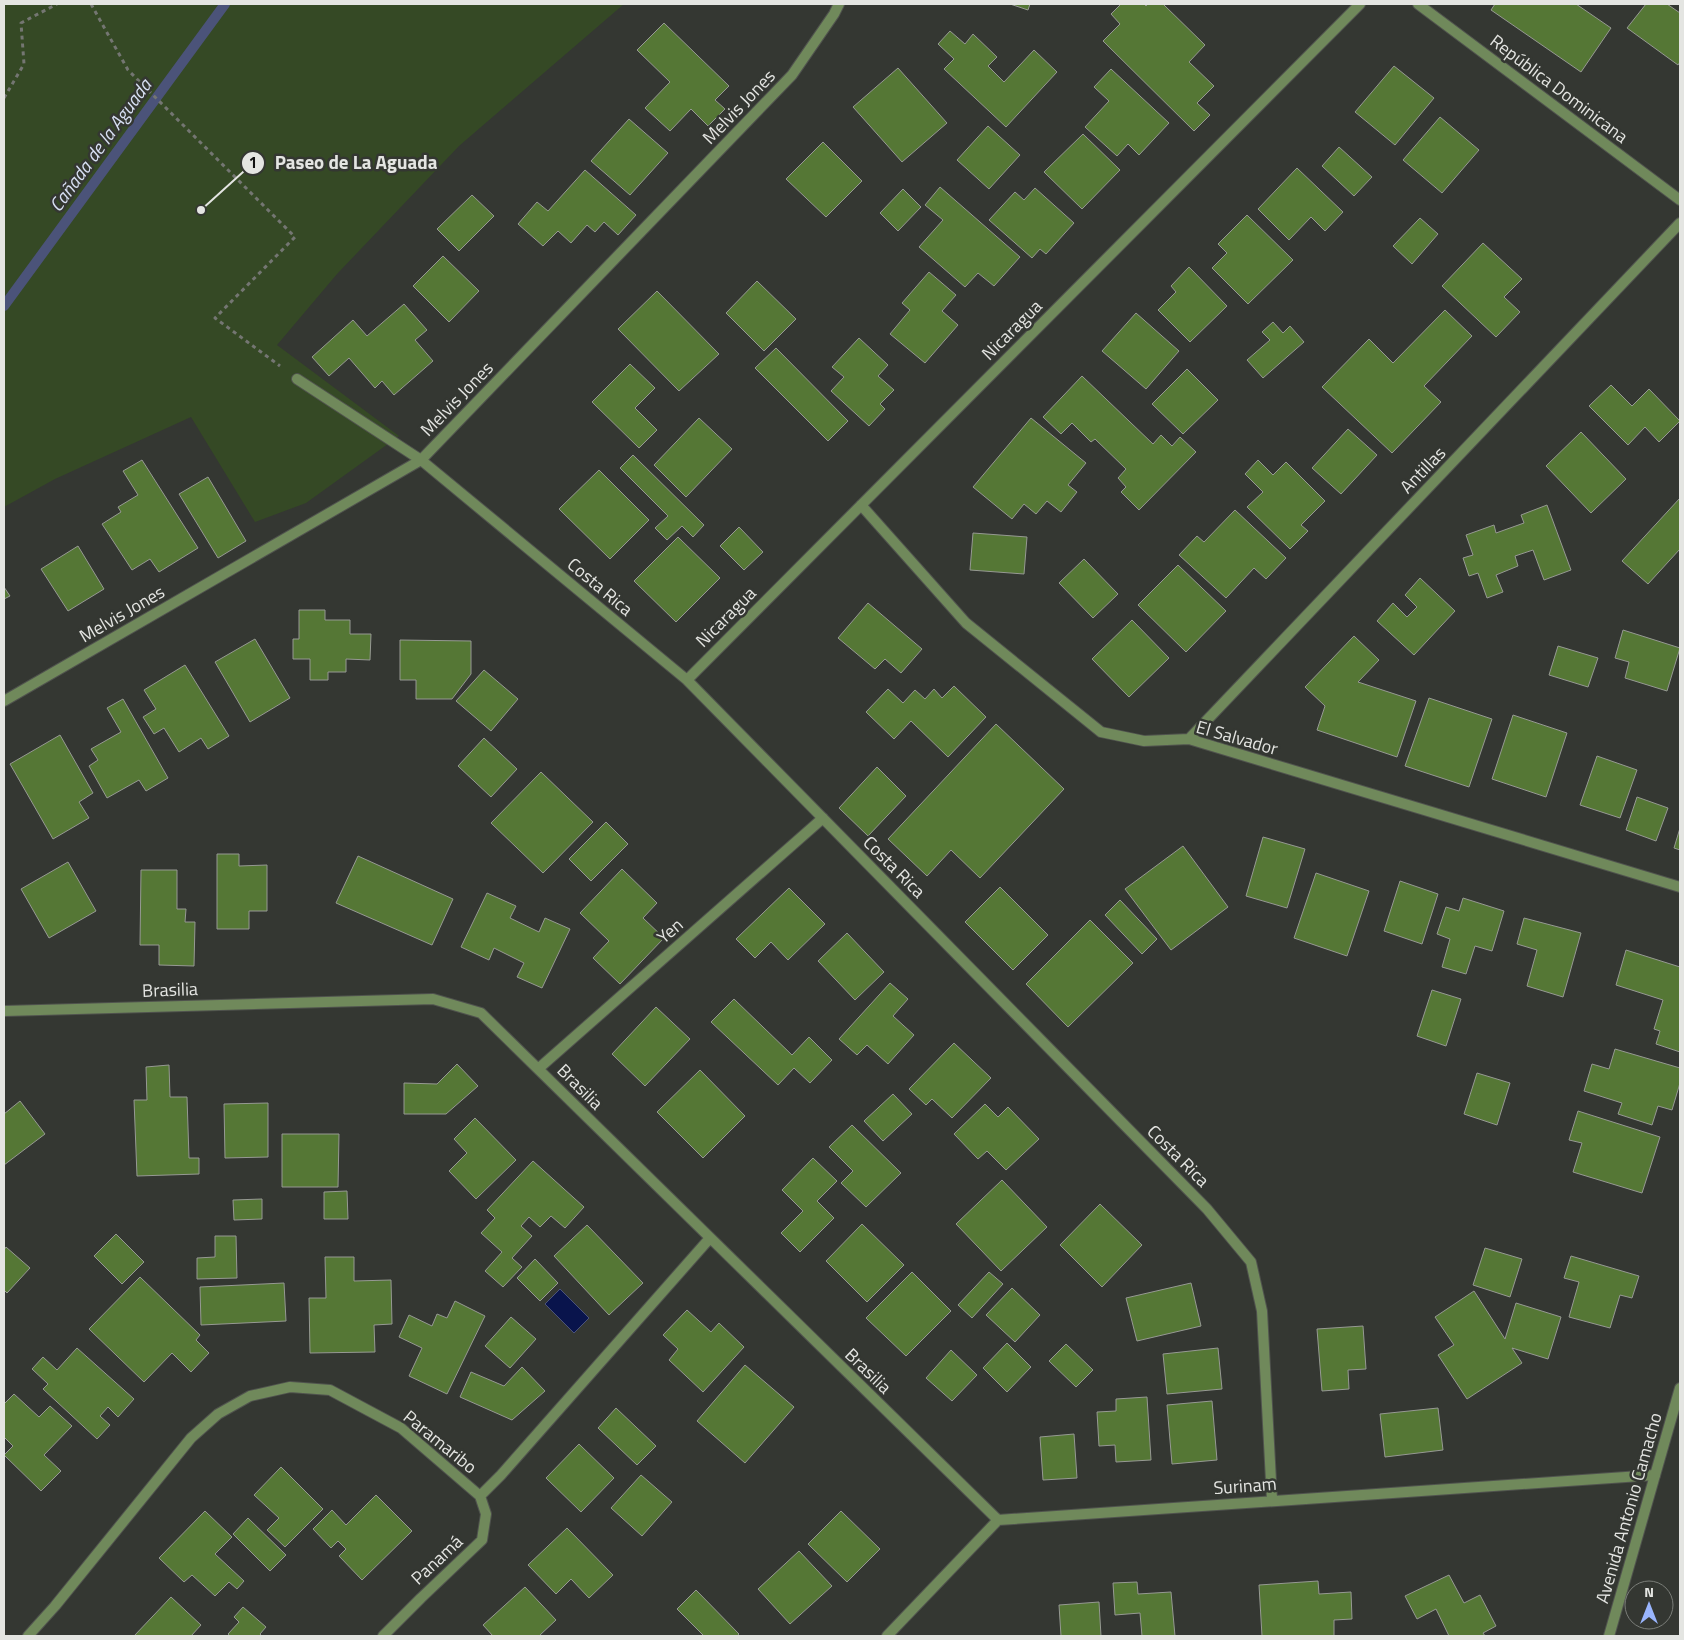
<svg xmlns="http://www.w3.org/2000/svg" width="1684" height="1640" viewBox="0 0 1684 1640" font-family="'Titillium Web',sans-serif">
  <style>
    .green { fill: #354925 }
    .water { fill: #09144c; stroke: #4b5379 }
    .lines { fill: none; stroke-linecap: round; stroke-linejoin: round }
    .stream { stroke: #4b5379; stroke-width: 10 }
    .building { fill: #557735; stroke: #969993 }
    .minor-casing { stroke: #50534e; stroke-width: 12 }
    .tertiary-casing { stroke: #50534e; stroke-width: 12 }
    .path { stroke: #747672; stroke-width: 3; stroke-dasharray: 4 4; stroke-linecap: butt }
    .minor { stroke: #70895b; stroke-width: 10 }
    .tertiary { stroke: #70895b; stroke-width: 10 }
    .labels { text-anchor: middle; stroke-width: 5; stroke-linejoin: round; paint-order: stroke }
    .street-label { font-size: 18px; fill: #e4e5e2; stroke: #343732 }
    .water-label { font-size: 19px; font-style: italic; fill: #d7dff2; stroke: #343732 }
    .leader { fill: none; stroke: #e4e5e2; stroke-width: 2 }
    .callout-dot { fill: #e4e5e2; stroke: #343732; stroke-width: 2 }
    .mark-label { font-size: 15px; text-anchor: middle; font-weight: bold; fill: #111 }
    .callout-label { font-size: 19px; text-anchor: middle; font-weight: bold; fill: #e4e5e2; stroke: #343732; stroke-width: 5; stroke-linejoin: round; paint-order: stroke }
  </style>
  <rect width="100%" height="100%" fill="#343732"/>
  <path class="green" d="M4,4h620l-165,142 -122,128 -60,71 122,91 -93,67 -51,19 -64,-105 -136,62 -51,28z"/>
  <path class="water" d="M560,1289l29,29 -15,15 -29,-29z"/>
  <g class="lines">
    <path class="stream" d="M4,306l221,-302"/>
  </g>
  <path class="building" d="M1010,4h20l-2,6z
    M1121,4h23l2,2 2,-2h15l42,41 -16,17 25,24 -17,17 13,12 -16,16 -91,-90 17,-17 -9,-10z
    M1495,4h81l35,24 -30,44 -90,-62z
    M1646,4h21l13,9v49l-2,3 -51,-37z
    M664,23l65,63 -14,14 10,9 -17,17 -17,-17 -21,22 -25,-23 25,-26 -33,-32z
    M950,31l15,13 8,-10 24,23 -9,9 16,16 30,-32 23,22 -51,55 -62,-58 10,-10 -16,-15z
    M1394,66l40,32 -39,47 -40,-33z
    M898,68l49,55 -45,39 -49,-55z
    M1111,69l58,54 -30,32 -11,-11 -11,12 -32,-29 24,-26 -15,-14z
    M1440,117l39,33 -37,43 -39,-33z
    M629,119l39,34 -38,42 -39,-34z
    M988,126l32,29 -31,34 -32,-29z
    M1083,134l37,36 -38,39 -38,-37z
    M823,142l39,39 -36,36 -40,-38z
    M1339,147l33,30 -18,19 -32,-30z
    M1297,168l46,44 -18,19 -14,-14 -22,23 -31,-31z
    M585,170l51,45 -18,20 -14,-13 -9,10 -8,-7 -16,18 -13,-12 -15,15 -25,-22 19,-22 11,9z
    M940,187l80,70 -26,29 -16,-13 -13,14 -46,-40 24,-27 -18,-15z
    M1035,188l39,35 -28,31 -6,-5 -8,9 -43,-38 26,-28 9,8z
    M903,189l18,18 -23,24 -18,-18z
    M472,195l22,21 -35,35 -22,-22z
    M1247,215l46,45 -45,44 -36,-36 15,-15 -9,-9z
    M1420,218l18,16 -26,30 -19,-18z
    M1483,243l39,36 -18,18 16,15 -24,25 -54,-51z
    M443,256l36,35 -30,31 -36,-36z
    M1189,267l38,39 -37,36 -32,-32 18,-18 -5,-6z
    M929,272l27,23 -14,16 16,14 -33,38 -35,-29 20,-24 -8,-7z
    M757,281l39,38 -32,32 -38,-38z
    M657,291l62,63 -40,37 -61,-62z
    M404,304l23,26 -12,10 18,21 -39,34 -12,-14 -7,7 -26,-30 -20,18 -17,-19 41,-37 14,16z
    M1445,310l27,26 -48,50 17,16 -49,51 -70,-66 47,-48 24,24z
    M1136,313l43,38 -33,38 -44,-38z
    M1273,322l10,11 7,-7 14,16 -41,36 -16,-18 23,-20 -8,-8z
    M859,338l29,27 -10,11 16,14 -14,14 5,5 -16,17 -38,-35 13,-14 -12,-10z
    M776,348l72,73 -20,20 -73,-73z
    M630,364l25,24 -20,20 22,22 -18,18 -47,-46z
    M1187,369l31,31 -35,34 -31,-30z
    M1082,376l71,68 8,-9 11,11 8,-9 16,15 -57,58 -18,-18 5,-5 -8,-9 8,-9 -31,-30 -4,3 -19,-19 -11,11 -18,-17z
    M1611,385l21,21 17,-17 31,32 -21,21 -14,-15 -17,18 -39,-39z
    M699,418l33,31 -46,48 -32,-32z
    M1031,418l55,45 -18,22 9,7 -16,20 -14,-11 -11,13 -12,-10 -12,15 -39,-32z
    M1348,429l29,26 -36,39 -29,-26z
    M1581,432l45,47 -35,34 -45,-47z
    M633,455l71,70 -11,12 -11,-11 -15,14 -12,-12 13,-12 -48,-48z
    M142,460l56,88 -39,24 -9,-13 -18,11 -30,-46 19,-12 -3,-5 20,-12 -15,-24z
    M1258,460l15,15 13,-13 39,39 -24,24 7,6 -18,18 -43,-42 16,-15 -18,-18z
    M599,470l50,50 -39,39 -51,-50z
    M208,477l38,64 -28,17 -39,-64z
    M1680,498v51l-32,35 -26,-23z
    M1547,505l24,65 -27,10 -11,-30 -18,6 3,10 -22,9 7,17 -16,6 -9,-25 -9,3 -6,-18 10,-3 -7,-20 28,-10 2,8 28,-10 -3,-8z
    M1235,510l51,48 -20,21 -12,-11 -28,30 -47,-43 18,-19 7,6z
    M739,527l24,25 -19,18 -24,-24z
    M973,533l54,4 -3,37 -54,-4z
    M678,537l42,41 -44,44 -42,-41z
    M78,546l26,43 -36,22 -27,-42z
    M1084,559l34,35 -25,24 -34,-35z
    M1178,565l48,46 -40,41 -48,-47z
    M1420,578l35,33 -41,44 -37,-34 16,-18 14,14 10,-10 -12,-12z
    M4,587l6,9 -6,3z
    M868,603l54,46 -21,24 -16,-14 -10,10 -37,-31z
    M299,610h26v10h25v14h21l-1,26 -24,-1v13h-18v8h-18v-21h-17v-20h6z
    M1132,620l37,38 -40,39 -37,-38z
    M1623,630l57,18 -13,43 -42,-13 4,-16 -14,-4z
    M1354,636l25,24 -21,22 58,19 -19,56 -80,-27 8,-24 -20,-19z
    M255,639l35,59 -40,24 -35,-60z
    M400,640l71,1v33l-19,25h-36v-19h-16z
    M1558,646l40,12 -10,29 -39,-12z
    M185,665l44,71 -21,13 -7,-11 -22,14 -15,-24 -10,6 -11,-17 13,-8 -12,-19z
    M484,670l34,29 -27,32 -35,-30z
    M954,686l32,31 -38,40 -37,-36 -17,18 -28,-27 22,-23 15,14 12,-13 10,9 9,-10 8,9z
    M1429,698l63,21 -23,68 -64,-21z
    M123,699l45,79 -22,13 -7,-11 -32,18 -18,-32 9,-6 -7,-11 30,-17 -14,-24z
    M1513,715l54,18 -21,64 -54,-18z
    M996,724l68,65 -84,89 -29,-28 -24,26 -39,-37z
    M60,735l33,58 -14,9 10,16 -36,21 -43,-75z
    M484,738l33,31 -26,28 -33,-31z
    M1597,756l40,14 -17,48 -40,-13z
    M877,767l29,29 -38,40 -29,-28z
    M541,772l52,50 -50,51 -52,-50z
    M1637,797l31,11 -12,33 -30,-11z
    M606,822l22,22 -37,37 -22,-22z
    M1680,828v22l-6,-2z
    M1263,837l42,12 -18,59 -41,-12z
    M1183,846l45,61 -57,43 -46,-61z
    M217,854h22v12l28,-1v46h-18v18h-32z
    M358,856l95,43 -21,46 -96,-42z
    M68,862l28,49 -47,27 -28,-49z
    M622,869l35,34 -14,15 21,20 -44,46 -27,-26 16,-17 -29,-28z
    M141,870h36v39h9l-1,13h10l-1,44 -35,-1v-20h-19z
    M1316,873l53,18 -22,65 -53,-18z
    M1400,881l38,13 -16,50 -38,-13z
    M1000,887l48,48 -35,35 -48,-48z
    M789,888l36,36 -37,36 -17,-18 -16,16 -19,-19z
    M487,893l29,13 -6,12 29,14 6,-14 25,11 -28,59 -25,-11 7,-14 -30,-15 -5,12 -28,-13z
    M1463,898l41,13 -12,40 -17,-5 -9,28 -24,-7 8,-28 -13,-5 9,-27 13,4z
    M1120,900l37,39 -15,15 -37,-39z
    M1524,918l57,15 -18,64 -36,-11 10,-36 -20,-6z
    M1090,920l43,43 -65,64 -42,-43z
    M847,933l37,39 -29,28 -37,-39z
    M1626,950l54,17v85l-24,-8 4,-13 -6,-2 9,-29 -47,-15z
    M890,983l18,16 -15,17 21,19 -26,29 -21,-19 -10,10 -18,-16z
    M1432,990l29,9 -15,47 -29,-10z
    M734,999l58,56 17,-18 23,23 -22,23 -16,-15 -16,17 -67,-63z
    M656,1007l34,32 -45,47 -33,-32z
    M954,1043l37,35 -39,40 -20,-19 -6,6 -17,-16z
    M1615,1049l65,19v15l-8,27 -14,-4 -6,19 -34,-11 4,-11 -38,-12 8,-27 17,5z
    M457,1064l21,22 -32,28h-42v-31l33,1z
    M169,1065l1,32h17l2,61h10v16l-62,2 -3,-76h13l-1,-33z
    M700,1070l45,46 -42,42 -46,-46z
    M1477,1073l33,10 -13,42 -33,-11z
    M893,1094l19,20 -29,27 -19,-20z
    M20,1101l25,33 -41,31v-51z
    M268,1103v54l-43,1 -1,-54z
    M985,1104l13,13 10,-10 31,32 -33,31 -19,-19 -9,8 -24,-25z
    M1578,1111l82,26 -18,56 -69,-21 9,-29 -13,-3z
    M475,1118l41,42 -40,39 -27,-28 18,-18 -13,-14z
    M852,1125l49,48 -35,34 -25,-24 12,-12 -24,-24z
    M282,1134h57l-1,53h-56z
    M813,1158l24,23 -20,20 17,17 -34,34 -19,-19 22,-22 -21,-21z
    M533,1161l51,46 -19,21 -14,-12 -11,11 -11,-10 -8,9 11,10 -20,22 10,9 -19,20 -18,-16 17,-19 -21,-19 14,-15 -8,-8z
    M1002,1180l45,47 -46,44 -45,-47z
    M347,1191l1,28h-24v-27z
    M262,1199v20l-28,1 -1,-20z
    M1100,1204l42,41 -40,42 -42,-42z
    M862,1224l42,41 -37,37 -41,-41z
    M587,1225l56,58 -34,32 -55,-59z
    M116,1234l28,28 -22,22 -28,-28z
    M215,1236h21l1,42 -40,1v-21l18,-1z
    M6,1247l24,21 -23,25 -3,-3v-40z
    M1485,1248l37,11 -12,38 -37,-12z
    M1571,1256l68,20 -7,22 -12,-3 -10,33 -41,-11 10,-35 -15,-4z
    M325,1257h29v24l37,-1 1,44 -18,1 1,27 -65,1 -1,-55h17z
    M535,1259l23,24 -18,18 -23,-23z
    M912,1272l39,39 -45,45 -40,-38z
    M989,1272l14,12 -31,34 -14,-13z
    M140,1277l60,58 -4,5 13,13 -18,19 -19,-19 -28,29 -55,-53z
    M284,1283l2,38 -85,4 -1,-38z
    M1191,1283l10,43 -64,15 -11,-43z
    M1012,1288l28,27 -25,27 -29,-27z
    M1474,1291l31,48 11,-36 45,14 -13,42 -36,-11 10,15 -55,36 -29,-44 16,-10 -19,-28z
    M455,1301l30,15 -38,78 -38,-18 13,-28 -23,-11 10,-22 23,11 5,-12 10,4z
    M687,1310l24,22 8,-9 25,24 -41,45 -34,-32 9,-11 -15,-14z
    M511,1317l25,22 -26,29 -25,-22z
    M1363,1326l3,43 -18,1 1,19 -27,2 -5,-62z
    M1007,1343l24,24 -24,25 -24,-24z
    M1066,1344l27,26 -17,17 -27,-26z
    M77,1348l57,51 -16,18 -10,-10 -8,9 10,9 -13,14 -54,-50 5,-5 -16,-15 11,-12 14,13z
    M1218,1348l4,41 -55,5 -4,-40z
    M951,1350l26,25 -25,26 -26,-23z
    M745,1365l49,42 -49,56 -48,-42z
    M522,1367l23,24 -33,29 -52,-23 11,-25 33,14z
    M14,1394l25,23 11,-11 22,20 -28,29 17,16 -20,20 -37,-36 9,-9 -9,-9v-33z
    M1147,1397l4,63 -35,2 -1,-17 -16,1 -2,-34 19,-1v-12z
    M1212,1401l5,59 -45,4 -5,-59z
    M616,1408l40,38 -19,19 -39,-37z
    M1438,1408l5,42 -58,7 -5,-43z
    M1074,1434l3,44 -34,2 -3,-43z
    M579,1444l35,34 -33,34 -35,-34z
    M281,1467l42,42 -38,38 -18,-17 12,-12 -25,-23z
    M641,1475l31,27 -30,34 -31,-28z
    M376,1495l36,36 -50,49 -23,-24 7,-7 -8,-8 -7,7 -18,-19 19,-19 14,15z
    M205,1511l27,26 -17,17 29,27 -7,8 -8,-7 -14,14 -23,-21 -8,7 -25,-24z
    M841,1511l39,38 -33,33 -39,-38z
    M248,1518l38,37 -16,16 -37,-37z
    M567,1528l46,47 -24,23 -18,-19 -15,15 -28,-29z
    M799,1551l33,35 -42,38 -32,-35z
    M1449,1575l15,28 16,-8 16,31 -13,7 2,3h-36l-13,-27 -19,10 -12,-23z
    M1318,1581l1,13 32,-2 1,27 -18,1v16h-72l-3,-51z
    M1137,1582l1,12 33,-2 4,44h-33l-2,-23 -25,2 -2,-32z
    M525,1587l31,33 -17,16h-46l-10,-11z
    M696,1590l43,44 -2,2h-33l-27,-27z
    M171,1597l30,28 -10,11h-57z
    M1099,1602l2,34h-40l-2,-31z
    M243,1607l23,20 -6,7 2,2h-32l-2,-2 11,-12 -5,-5z"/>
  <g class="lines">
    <g class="minor-casing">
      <path id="minor" d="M1418,4l262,196
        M297,379l124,81 266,220 520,529 44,53 11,49 10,189
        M861,505l105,118 135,109 43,9 45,-2 491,148
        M687,680l673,-676
        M4,701l417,-241 371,-385 42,-61 5,-10
        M1189,739l491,-516
        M4,1011l429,-12 48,14 517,507
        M538,1069l285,-251
        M28,1636l27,-30 136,-168 27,-24 32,-18 40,-9 40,3 71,38 79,68 21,-21 209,-237
        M383,1636l38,-38 61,-58 4,-26 -6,-18
        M887,1636l111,-116 657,-45"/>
    </g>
    <g class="tertiary-casing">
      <path id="tertiary" d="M1609,1636l71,-248"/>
    </g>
    <path class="path" d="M91,4l37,66 167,167 -80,81 65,48
      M4,98l20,-34 -3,-41 36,-19"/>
    <use href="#minor" class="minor"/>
    <use href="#tertiary" class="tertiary"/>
  </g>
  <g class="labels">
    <g class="street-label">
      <text transform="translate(1559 89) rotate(37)" y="6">República Dominicana</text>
      <text transform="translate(739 107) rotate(-46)" y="6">Melvis Jones</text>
      <text transform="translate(1012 330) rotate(-45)" y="6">Nicaragua</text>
      <text transform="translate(457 399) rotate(-46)" y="6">Melvis Jones</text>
      <text transform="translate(1423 470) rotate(-46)" y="6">Antillas</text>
      <text transform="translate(600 587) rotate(40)" y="6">Costa Rica</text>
      <text transform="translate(122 614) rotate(-30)" y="6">Melvis Jones</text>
      <text transform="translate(726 617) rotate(-45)" y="6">Nicaragua</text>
      <text transform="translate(1237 738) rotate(16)" y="6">El Salvador</text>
      <text transform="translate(894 867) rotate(45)" y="6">Costa Rica</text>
      <text transform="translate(670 931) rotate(-41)" y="6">Yen</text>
      <text transform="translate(170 990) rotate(-2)" y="6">Brasilia</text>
      <text transform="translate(580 1087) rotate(45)" y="6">Brasilia</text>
      <text transform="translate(1178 1156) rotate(45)" y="6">Costa Rica</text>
      <text transform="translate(868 1371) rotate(44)" y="6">Brasilia</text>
      <text transform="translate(440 1442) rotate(39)" y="6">Paramaribo</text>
      <text transform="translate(1245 1486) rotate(-4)" y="6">Surinam</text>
      <text transform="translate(1629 1508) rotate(-74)" y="6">Avenida Antonio Camacho</text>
      <text transform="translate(437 1560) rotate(-43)" y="6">Panamá</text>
    </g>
    <g class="water-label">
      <text transform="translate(100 145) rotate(-54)" y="7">Cañada de la Aguada</text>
    </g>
  </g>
  <path class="leader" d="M201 210L253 163"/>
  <g class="callout-dot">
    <circle cx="201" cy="210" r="5"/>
    <circle cx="253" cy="163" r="12"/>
  </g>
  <g class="mark-label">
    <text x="253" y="168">1</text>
  </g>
  <g class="callout-label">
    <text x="356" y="169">Paseo de La Aguada</text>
  </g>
  <rect width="1684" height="1640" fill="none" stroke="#e4e5e2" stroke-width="10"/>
  <g transform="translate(1649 1605)"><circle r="24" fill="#343732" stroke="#7a7d78"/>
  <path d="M0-4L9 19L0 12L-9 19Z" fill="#99b5fd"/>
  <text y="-8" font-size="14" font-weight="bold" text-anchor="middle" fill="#e4e5e2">N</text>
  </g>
</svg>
